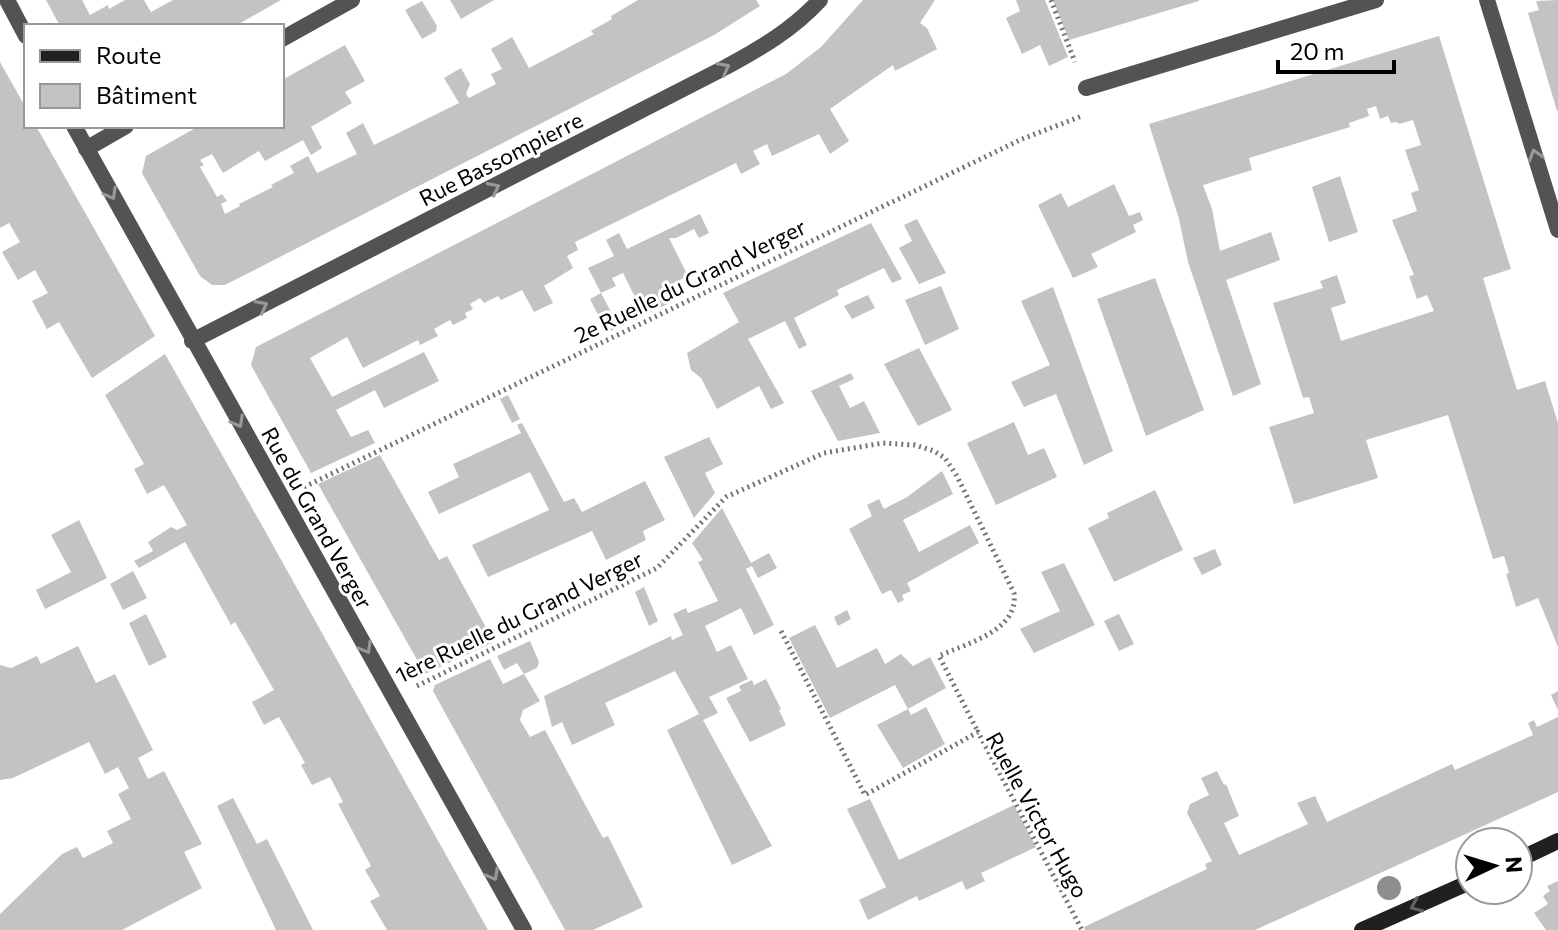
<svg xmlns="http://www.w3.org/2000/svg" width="1558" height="930" viewBox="0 0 1558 930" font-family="Commissioner,sans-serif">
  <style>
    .building { fill: #c3c3c3 }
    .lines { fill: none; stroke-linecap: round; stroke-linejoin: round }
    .path { stroke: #757575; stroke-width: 5; stroke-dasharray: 2 4; stroke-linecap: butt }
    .minor { stroke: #535353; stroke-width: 16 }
    .secondary { stroke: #202020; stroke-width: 16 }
    .tree { fill: #8e8e8e }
    .oneway { stroke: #989898 }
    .oneway2 { stroke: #636363 }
    .labels { text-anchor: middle; stroke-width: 6; stroke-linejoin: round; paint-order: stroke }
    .street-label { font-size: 22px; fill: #000; stroke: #fff }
  </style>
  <rect width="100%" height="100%" fill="#fff"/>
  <path class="building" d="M46,0h36l8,15 18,-10 1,4 16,-9h19l7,12 22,-12h108l-46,26h-175z
    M450,0h44l-33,19z
    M638,0h118l4,6 -46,29 -489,250h-13l-12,-9 -58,-103 4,-17 53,-30h83v-46l63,-35 20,36 -20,11 7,11 -41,24 11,21 -11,7 -8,-15 -38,21 -6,-10 -36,22 -11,-19 -12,6 4,5 -4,2 17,30 5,-3 5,7 -6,3 4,10 15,-8 -1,-2 34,-17 -2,-2 23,-12 -4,-7 18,-10 9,17 40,-19 -11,-21 17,-10 11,22 85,-42 -15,-25 17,-10 9,16 -4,10 3,4 27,-14 -5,-10 11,-5 -11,-20 21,-12 17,31 65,-34 -3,-3 21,-12 -1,-3z
    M863,0h72l-15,23 7,5 10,21 -42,22 -2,-6 -63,44 19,32 -19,13 -11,-20 -47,22 -5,-12 -14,7 7,13 -19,10 -5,-11 -161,79 3,8 -11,6 6,12 -29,18 9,17 -19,9 -12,-22 -21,10 -3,-4 -14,7 -4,-5 -10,6 3,5 -8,4 2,5 -14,7 -3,-5 -16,9 4,7 -18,9 -2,-5 -55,28 -16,-31 -37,21 22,39 92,-45 15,29 -55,27 -9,-18 -39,20 15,27 17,-7 7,13 -64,30 -60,-108 5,-18 530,-273 35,-27z
    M1016,0h29l23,57 -19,9 -9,-21 -18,9 -16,-36 14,-7z
    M1053,0h145l1,1 -130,39z
    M1558,0v111h-1l-29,-98 11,-3 -3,-9z
    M422,1l15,25 -1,5 -14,8 -17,-29z
    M1439,36l72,233 -28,9 25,83 9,29 28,-9 13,42v224l-20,-49 -22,9 -10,-33 3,-1 -5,-17 -11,3 -45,-144 -82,25 12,38 -84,26 -25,-77 45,-14 -5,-16 -6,1 -30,-95 50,-15 -3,-7 17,-6 9,28 -15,5 10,33 93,-30 -7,-16 -10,4 -8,-23 5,-1 -22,-55 25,-9 -6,-18 8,-3 -14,-40 16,-5 -8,-25 -14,4 -2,-2 -6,1 -3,-7 -8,3 -4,-13 -9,3 2,7 -20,7 1,4 -101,31 3,12 -49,15 9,24 8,42 51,-19 9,28 -54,20 35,104 -28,12 -45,-134 -9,-43 -30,-95z
    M0,62l26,46v18h10l119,210 -63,42 -33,-56 -12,7 -15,-28 16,-8 -13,-23 -17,10 -16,-28 18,-10 -11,-19 -9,5z
    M1340,176l18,56 -29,10 -17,-55z
    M1114,184l15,32 11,-4 3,8 -10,5 3,7 -45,22 7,13 -25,11 -35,-73 23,-12 7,14z
    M700,214l9,19 -10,5 -5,-9 -18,9h-7l19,38 -25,12 7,15 -20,9 -6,-15 -7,4 -14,-28 -11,5 4,8 -15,7 -13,-25 26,-12 -8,-16 13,-7 8,16z
    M917,219l29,54 -27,11 -20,-36 13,-7 -8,-16z
    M871,223l31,56 -10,4 -8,-15 -47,22 2,5 -45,23 13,27 -8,4 -14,-28 -37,18 36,64 -13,6 -12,-23 -42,23 -16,-31 -10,-8 -4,-17 52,-31 -16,-29z
    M1155,278l49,132 -58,26 -49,-137z
    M941,286l18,43 -34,16 -20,-45z
    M1053,287l60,164 -29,14 -28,-71 -32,13 -13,-25 39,-17 -29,-64z
    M601,293l18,34 -12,6 -17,-34z
    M868,295l7,13 -23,11 -8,-13z
    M919,348l33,62 -34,16 -34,-62z
    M165,354l86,152 237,424h-101l-17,-29 10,-5 -15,-26 6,-4 -33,-62 5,-2 -13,-25 -18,8 -11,-20 4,-2 -26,-46 -15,8 -12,-23 22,-12 -39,-68 -4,3 -46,-83 -46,26 -5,-7 19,-10 -5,-9 23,-15 6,3 10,-5 -23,-40 -17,9 -13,-25 10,-5 -39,-69z
    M851,373l3,6 -15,7 11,22 14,-7 16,32 -42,8 -27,-50z
    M508,395l12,24 -8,4 -12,-24z
    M1014,422l14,33 16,-7 13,29 -61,28 -29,-62z
    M522,423l42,79 10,-4 8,14 63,-31 20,39 -22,11 3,9 -40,20 -14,-29 -104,46 -16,-32 77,-35 -19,-38 -91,42 -11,-22 31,-15 -6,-13 68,-31 -4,-8z
    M709,437l14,27 -18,9 10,20 -21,25 -30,-61z
    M380,455l59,105 8,-4 47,86 -69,32 -107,-190z
    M942,471l11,23 -50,26 16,32 51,-27 9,18 -72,40 4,8 -9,4 2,5 -6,3 -7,-13 -9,4 -33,-65 23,-13 -5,-11 12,-6 5,10 23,-12z
    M1155,490l28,60 -69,32 -26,-54 21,-10 -2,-5z
    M722,508l29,55 18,-10 8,15 -19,10 -6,-12 -6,3 28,56 -20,10 -13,-27 -36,18 12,26 14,-7 17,34 -39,18 9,16 -15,7 69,126 -40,19 -65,-135 32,-16 -24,-43 -70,32 10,22 -43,20 -10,-23 -10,5 -8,-31 127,-60 1,4 11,-5 -10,-21 13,-6 2,5 30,-12 -20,-39 5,-2 -11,-17z
    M79,520l28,58 -62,31 -9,-19 35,-18 -20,-37z
    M1215,549l7,16 -20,10 -9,-17z
    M1064,563l31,62 -61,28 -14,-24 40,-18 -19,-39z
    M133,571l14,27 -24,12 -13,-26z
    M644,587l14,34 -9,5 -14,-34z
    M847,610l4,9 -13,7 -4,-9z
    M146,614l21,43 -18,9 -20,-43z
    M1119,614l15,30 -15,7 -15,-30z
    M815,625l22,43 40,-20 8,16 16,-10 12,12 17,-9 16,31 -38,21 3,6 15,-8 19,37 -42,24 -26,-43 31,-16 -13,-24 -65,33 -41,-80z
    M530,641l9,21 -2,6 -13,6 -7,-11 -13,7 -7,-14z
    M78,646l18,37 19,-9 38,76 -15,8 10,21 16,-8 38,73 -18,8 18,36 -80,42h-122v-16l62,-60 15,-7 6,11 30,-15 -6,-12 24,-12 -13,-25 11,-6 -11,-21 -13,7 -16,-32 -76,36 -13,2v-115l11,3 26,-12 4,8z
    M490,659l13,25 21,-10 16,27 -17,9 -3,10 10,17 15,-7 58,108 5,-2 35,71 -50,23h-28l-132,-239 2,-6z
    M766,679l15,30 -2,1 7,15 -36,17 -24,-44 15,-7 -2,-5 13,-6 2,5z
    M1558,691v19l-7,-15z
    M1558,717v75l-303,138h-170l-1,-3 123,-58 -2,-5 7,-3 -25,-48 3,-9 19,-9 -8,-17 16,-7 7,14 2,-1 13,32 -15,7 15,32 69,-31 -11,-21 18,-7 12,26 125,-58 3,6 78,-35 -5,-12 6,-3 3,7z
    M233,798l24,46 10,-5 46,91h-37l-59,-124z
    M870,799l29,61 115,-55 22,42 -55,26 4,8 -19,9 -4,-9 -43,20 -2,-5 -49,24 -9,-20 27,-13 -39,-78z
    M1558,881v49h-12l-12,-17 14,-9 -5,-8 7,-5 -3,-5z"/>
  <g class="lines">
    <path class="path" d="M1051,0l24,62
      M304,487l718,-348 60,-23
      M781,631l84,164 113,-63 104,198
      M417,686l240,-118 69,-71 98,-44 59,-10 32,2 19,6 11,7 12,18 57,117c5,38 -47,50 -75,63l39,76"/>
    <path class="minor" d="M7,0l19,36
      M1487,0l71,230
      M282,39l70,-39
      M1086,88l290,-88
      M74,126l450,804
      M86,149l40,-23
      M192,341l534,-274c35,-19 66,-37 94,-67"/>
    <path class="secondary" d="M1518,860l40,-19
      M1362,930l108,-48"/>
  </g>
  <circle class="tree" cx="1389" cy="888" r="12"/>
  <defs><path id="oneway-chevron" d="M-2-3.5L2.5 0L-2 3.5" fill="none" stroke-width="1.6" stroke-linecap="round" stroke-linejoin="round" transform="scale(2)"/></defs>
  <g class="oneway">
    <use href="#oneway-chevron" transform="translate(724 68) rotate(-28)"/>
    <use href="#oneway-chevron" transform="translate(1535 155) rotate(-107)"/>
    <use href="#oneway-chevron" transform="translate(494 188) rotate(-27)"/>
    <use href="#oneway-chevron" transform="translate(111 194) rotate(61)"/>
    <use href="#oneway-chevron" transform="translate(262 306) rotate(-27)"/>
    <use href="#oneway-chevron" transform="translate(238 422) rotate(61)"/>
    <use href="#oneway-chevron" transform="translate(366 648) rotate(61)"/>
    <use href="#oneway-chevron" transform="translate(493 875) rotate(61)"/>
  </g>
  <use class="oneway2" href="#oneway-chevron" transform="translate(1416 906) rotate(156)"/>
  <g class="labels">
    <g class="street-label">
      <text transform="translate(501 159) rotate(-27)" y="8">Rue Bassompierre</text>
      <text transform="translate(690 281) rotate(-26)" y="8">2e Ruelle du Grand Verger</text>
      <text transform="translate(317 518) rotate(61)" y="8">Rue du Grand Verger</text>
      <text transform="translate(519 617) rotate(-26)" y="8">1ère Ruelle du Grand Verger</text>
      <text transform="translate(1037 815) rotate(61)" y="8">Ruelle Victor Hugo</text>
    </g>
  </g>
  <rect x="24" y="24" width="260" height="104" fill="#ffffff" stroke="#999999" stroke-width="2"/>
  <rect x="40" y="50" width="40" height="12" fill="#202020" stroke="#999999" stroke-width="2"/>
  <text x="96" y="64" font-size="24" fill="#000000">Route</text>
  <rect x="40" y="84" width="40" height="24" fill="#c3c3c3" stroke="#999999" stroke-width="2"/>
  <text x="96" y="104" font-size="24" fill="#000000">Bâtiment</text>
  <g transform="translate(1494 866) rotate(86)"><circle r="38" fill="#ffffff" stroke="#999999" stroke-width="2"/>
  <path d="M0-6L14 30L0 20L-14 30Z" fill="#000000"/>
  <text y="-12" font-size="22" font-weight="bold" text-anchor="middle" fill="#000000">N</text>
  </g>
  <path d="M1278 60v12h116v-12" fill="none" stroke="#000000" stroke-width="4"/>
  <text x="1290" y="60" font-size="24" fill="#000000" stroke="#ffffff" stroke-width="6" paint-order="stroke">20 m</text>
</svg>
